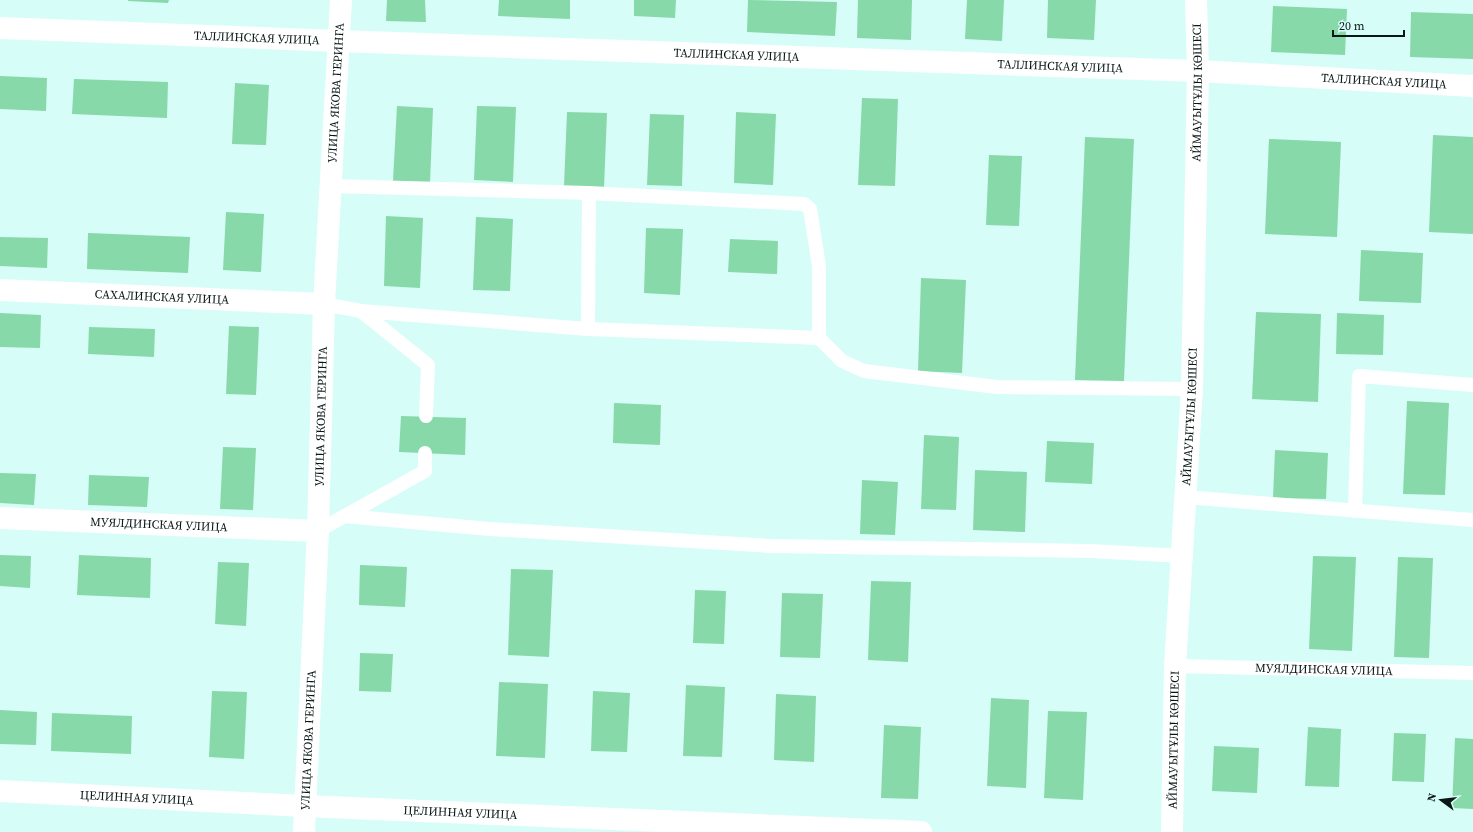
<svg xmlns="http://www.w3.org/2000/svg" width="1473" height="832" viewBox="0 0 1473 832" font-family="'Source Serif 4',serif">
  <style>
    .building { fill: #87d9a9 }
    .lines { fill: none; stroke-linecap: round; stroke-linejoin: round }
    .service { stroke: #fff; stroke-width: 14 }
    .minor { stroke: #fff; stroke-width: 22 }
    .tertiary { stroke: #fff; stroke-width: 22 }
    .labels { text-anchor: middle; stroke-width: 3.5; stroke-linejoin: round; paint-order: stroke }
    .street-label { font-size: 12px; fill: #091716; stroke: #d6fdf8 }
  </style>
  <rect width="100%" height="100%" fill="#d6fdf8"/>
  <path class="building" d="M128,0h41l-1,3 -40,-2z
    M387,0h38l1,22 -40,-1z
    M499,0h71v19l-72,-3z
    M634,0h42l-1,18 -41,-2z
    M748,0l89,2 -2,34 -88,-4z
    M858,0h54l-1,40 -54,-2z
    M967,0h37l-2,41 -37,-2z
    M1048,0h48l-2,40 -47,-2z
    M1273,6l74,3 -2,46 -74,-3z
    M1411,12l62,2v45l-63,-2z
    M0,76l47,2 -1,33 -46,-2z
    M74,79l94,3 -1,36 -95,-4z
    M235,83l34,2 -3,60 -34,-1z
    M862,98l36,1 -3,87 -37,-1z
    M397,106l36,2 -3,75 -37,-2z
    M477,106l39,1 -3,75 -39,-2z
    M567,112l40,1 -3,75 -40,-2z
    M736,112l40,2 -3,71 -39,-2z
    M650,114l34,1 -2,71 -35,-1z
    M1433,135l40,2v97l-44,-2z
    M1085,137l49,2 -10,242 -49,-1z
    M1269,139l72,3 -4,95 -72,-3z
    M989,155l33,1 -3,70 -33,-1z
    M226,212l38,2 -3,58 -38,-2z
    M386,216l37,2 -3,70 -36,-2z
    M476,217l37,2 -3,72 -37,-1z
    M646,228l37,1 -3,66 -36,-2z
    M88,233l102,4 -2,36 -101,-4z
    M0,237l48,1 -1,30 -47,-2z
    M730,239l48,2 -1,33 -49,-2z
    M1361,250l62,3 -2,50 -62,-2z
    M921,278l45,2 -4,93 -44,-2z
    M1256,312l65,2 -3,88 -66,-3z
    M0,313l41,2 -1,33 -40,-1z
    M1337,313l47,2 -1,40 -47,-1z
    M229,326l30,1 -3,68 -30,-1z
    M89,327l66,2 -1,28 -66,-3z
    M1407,401l42,2 -4,92 -42,-1z
    M614,403l47,2 -1,40 -47,-2z
    M401,416l65,2 -1,37 -66,-3z
    M924,435l35,2 -3,73 -35,-1z
    M1047,441l47,2 -2,41 -47,-2z
    M223,447l33,1 -3,62 -33,-1z
    M1275,450l53,3 -2,46 -53,-1z
    M975,470l52,2 -2,60 -52,-2z
    M0,473l36,1 -2,31 -34,-2z
    M89,475l60,2 -2,30 -59,-2z
    M862,480l36,2 -3,53 -35,-1z
    M0,555l31,1 -1,32 -30,-2z
    M79,555l72,3 -1,40 -73,-3z
    M1313,556l43,1 -4,94 -43,-2z
    M1398,557l35,1 -4,100 -35,-1z
    M218,562l31,1 -3,63 -31,-2z
    M360,565l47,2 -2,40 -46,-2z
    M511,569l42,1 -4,87 -41,-2z
    M871,581l40,1 -3,80 -40,-2z
    M695,590l31,1 -2,53 -31,-1z
    M782,593l41,1 -3,64 -40,-1z
    M360,653l33,1 -2,38 -32,-1z
    M499,682l49,2 -3,74 -49,-2z
    M686,685l39,2 -3,70 -39,-1z
    M212,691l35,1 -3,67 -35,-2z
    M593,691l37,2 -3,59 -36,-1z
    M776,694l40,2 -2,66 -40,-2z
    M991,698l38,2 -3,88 -39,-2z
    M0,710l37,2 -1,33 -36,-1z
    M1048,711l39,1 -4,88 -39,-2z
    M52,713l80,3 -1,38 -80,-3z
    M884,725l37,2 -3,72 -37,-1z
    M1308,727l33,2 -2,58 -34,-1z
    M1394,733l32,1 -2,48 -32,-1z
    M1455,738l18,1v70l-21,-1z
    M1214,746l45,2 -2,45 -45,-2z"/>
  <g class="lines">
    <g class="service">
      <path d="M330,186l259,7 215,11 6,5 9,57v72l-231,-9 -227,-18"/>
      <path d="M324,304l37,7 67,54 -2,51"/>
      <path d="M588,329l1,-136"/>
      <path d="M819,338l23,23 22,10 133,16 195,2"/>
      <path d="M1185,497l288,23"/>
      <path d="M1355,511l4,-135 114,9"/>
      <path d="M344,516l146,13 281,17 319,5 93,5"/>
      <path d="M318,531l107,-60v-18"/>
      <path id="s1" d="M1175,666l298,7"/>
    </g>
    <g class="minor">
      <path id="s2" d="M0,28l339,13 859,30 275,15"/>
      <path id="s3" d="M0,290l324,14"/>
      <path id="s4" d="M0,518l318,13"/>
      <path id="s5" d="M0,791l305,15 616,26"/>
      <path id="s6" d="M1172,832l3,-166 17,-277 6,-318 -2,-71"/>
    </g>
    <path class="tertiary" id="s7" d="M304,832l14,-301 6,-227 17,-304"/>
  </g>
  <g class="labels">
    <g class="street-label">
      <text dy="4" stroke="none"><textPath href="#s2" startOffset="257">ТАЛЛИНСКАЯ УЛИЦА</textPath></text>
      <text dy="4" stroke="none"><textPath href="#s2" startOffset="737">ТАЛЛИНСКАЯ УЛИЦА</textPath></text>
      <text dy="4" stroke="none"><textPath href="#s2" startOffset="1061">ТАЛЛИНСКАЯ УЛИЦА</textPath></text>
      <text dy="4" stroke="none"><textPath href="#s2" startOffset="1385">ТАЛЛИНСКАЯ УЛИЦА</textPath></text>
      <text dy="4" stroke="none"><textPath href="#s7" startOffset="740">УЛИЦА ЯКОВА ГЕРИНГА</textPath></text>
      <text dy="4" stroke="none"><textPath href="#s6" startOffset="740">АЙМАУЫТҰЛЫ КӨШЕСІ</textPath></text>
      <text dy="4" stroke="none"><textPath href="#s3" startOffset="162">САХАЛИНСКАЯ УЛИЦА</textPath></text>
      <text dy="4" stroke="none"><textPath href="#s7" startOffset="416">УЛИЦА ЯКОВА ГЕРИНГА</textPath></text>
      <text dy="4" stroke="none"><textPath href="#s6" startOffset="416">АЙМАУЫТҰЛЫ КӨШЕСІ</textPath></text>
      <text dy="4" stroke="none"><textPath href="#s4" startOffset="159">МУЯЛДИНСКАЯ УЛИЦА</textPath></text>
      <text dy="4" stroke="none"><textPath href="#s1" startOffset="149">МУЯЛДИНСКАЯ УЛИЦА</textPath></text>
      <text dy="4" stroke="none"><textPath href="#s7" startOffset="92">УЛИЦА ЯКОВА ГЕРИНГА</textPath></text>
      <text dy="4" stroke="none"><textPath href="#s6" startOffset="92">АЙМАУЫТҰЛЫ КӨШЕСІ</textPath></text>
      <text dy="4" stroke="none"><textPath href="#s5" startOffset="137">ЦЕЛИННАЯ УЛИЦА</textPath></text>
      <text dy="4" stroke="none"><textPath href="#s5" startOffset="461">ЦЕЛИННАЯ УЛИЦА</textPath></text>
    </g>
  </g>
  <g transform="translate(1441 800) rotate(285)" stroke="#d6fdf8" stroke-width="3" paint-order="stroke">
  <path d="M0-3L7 15L0 10L-7 15Z" fill="#091716"/>
  <text y="-6" font-size="11" font-weight="bold" text-anchor="middle" fill="#091716">N</text>
  </g>
  <path d="M1333 30v6h71v-6" fill="none" stroke="#091716" stroke-width="2"/>
  <text x="1339" y="30" font-size="12" fill="#091716" stroke="#d6fdf8" stroke-width="3" paint-order="stroke">20 m</text>
</svg>
